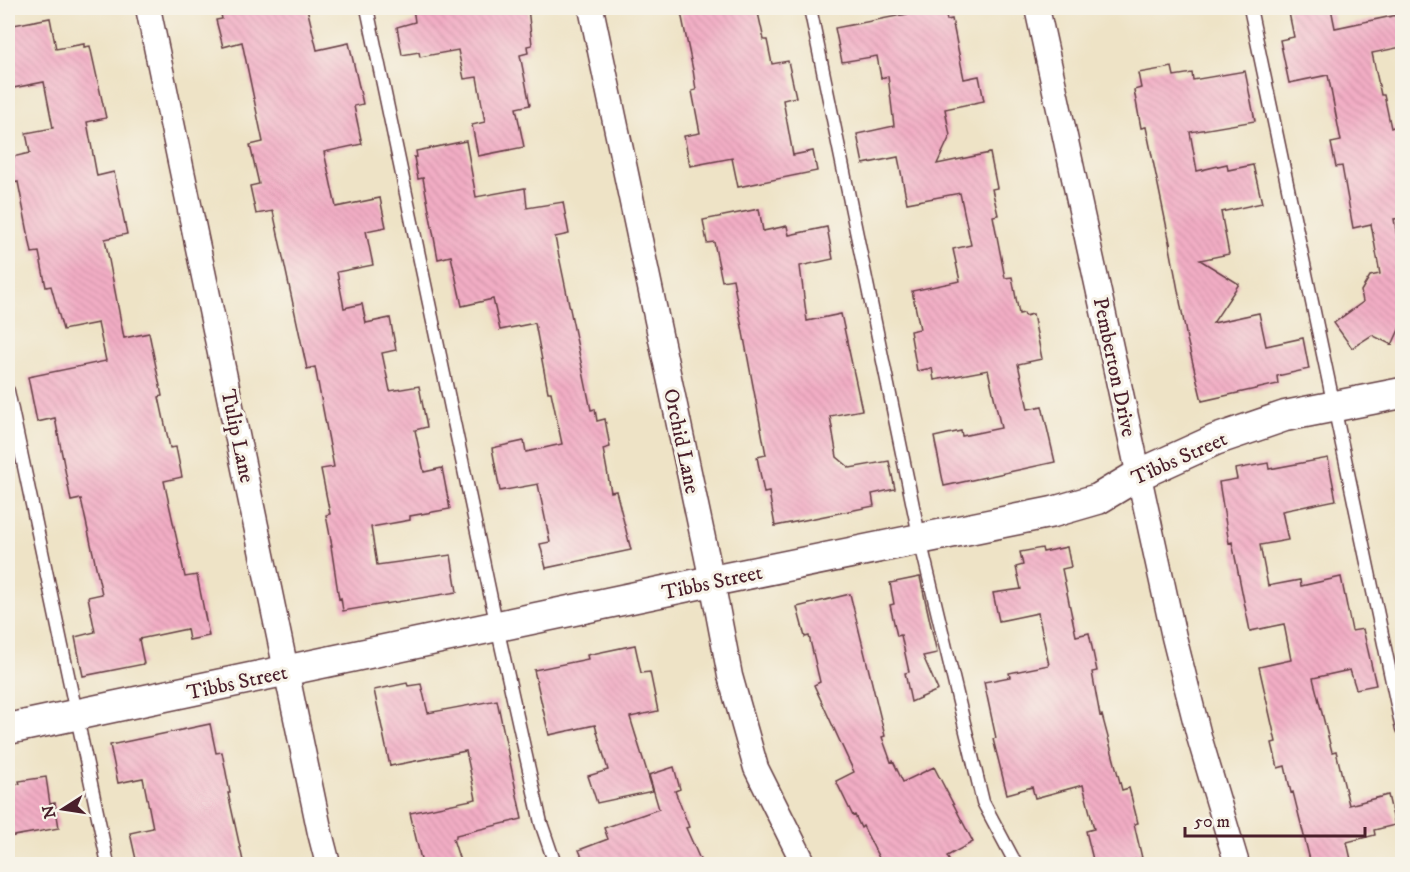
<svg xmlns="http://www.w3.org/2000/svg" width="1410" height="872" viewBox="0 0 1410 872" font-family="'IM FELL DW Pica',serif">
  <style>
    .building { fill: url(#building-back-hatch) }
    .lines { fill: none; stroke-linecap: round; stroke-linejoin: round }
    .service-casing { stroke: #633c42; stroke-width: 15 }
    .minor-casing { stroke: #633c42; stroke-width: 27 }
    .tertiary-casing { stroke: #633c42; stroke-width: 33 }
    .service { stroke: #fff; stroke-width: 12 }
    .minor { stroke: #fff; stroke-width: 24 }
    .tertiary { stroke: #fff; stroke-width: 30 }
    .labels { text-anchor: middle; stroke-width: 6; stroke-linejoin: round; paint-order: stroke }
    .street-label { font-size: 21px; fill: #4a1f2b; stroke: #f7f3e8 }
  </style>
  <defs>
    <pattern id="building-back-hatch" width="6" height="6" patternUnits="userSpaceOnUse" patternTransform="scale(1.5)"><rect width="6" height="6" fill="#f2adc5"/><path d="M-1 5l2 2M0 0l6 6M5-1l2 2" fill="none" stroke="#d194a9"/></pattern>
  </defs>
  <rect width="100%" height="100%" fill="#f7f3e8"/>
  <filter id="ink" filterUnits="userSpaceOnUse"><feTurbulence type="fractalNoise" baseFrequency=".0167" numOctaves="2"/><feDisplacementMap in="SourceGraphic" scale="12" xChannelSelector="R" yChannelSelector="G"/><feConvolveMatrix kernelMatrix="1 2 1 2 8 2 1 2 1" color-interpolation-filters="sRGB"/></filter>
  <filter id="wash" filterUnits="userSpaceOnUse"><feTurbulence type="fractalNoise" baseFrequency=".008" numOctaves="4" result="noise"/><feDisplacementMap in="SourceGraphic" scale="24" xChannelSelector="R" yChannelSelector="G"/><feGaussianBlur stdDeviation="1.35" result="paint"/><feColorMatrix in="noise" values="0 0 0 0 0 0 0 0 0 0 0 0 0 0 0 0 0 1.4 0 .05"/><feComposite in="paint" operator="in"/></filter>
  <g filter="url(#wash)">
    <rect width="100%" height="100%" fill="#eee3c6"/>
    <g id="blocks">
      <path class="building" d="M242,8h65l10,42 32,-7 14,61 -9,2 8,38 -38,8 12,55 44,-9 6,29 -20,4 7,34 -36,7 7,36 18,-4 4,19 24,-5 6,32 -14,3 8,38 29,-5 8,41 -12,3 9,42 18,-4 8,41 -40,7v4l-39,7 6,38 74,-10 6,37 -114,19 -2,-13 -2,1 -8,-53h1l-6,-31 4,-1 -9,-45 13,-2 -19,-100 -8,2 -34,-158 -17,3 -6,-28 9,-2 -9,-39 13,-3 -21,-100 -19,5 -7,-27 6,-1 -1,-5z
        M413,8h115l4,37 -5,1 1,7 -8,2 10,50 -14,3 8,39 -46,9 -6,-31 13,-3 -8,-45 -13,2 -6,-29 -38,7 -1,-5 -17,3 -5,-28 18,-5z
        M680,8h77l7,32h3l5,24 16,-3 8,36 -13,3 10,55 20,-4 4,20 -79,16 -6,-29 -42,8 -6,-30 16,-3 -8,-42 4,-1 -3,-20z
        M938,8h6l3,12 5,-1 12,60 15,-3 5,25 -39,8 5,27 -13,28 53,-11 7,35 -5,1 6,26 -5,1 12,62 7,-1 7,37 5,-1 1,3 8,-2 9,45 -24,5 10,45 14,-3 13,56 -111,24 -10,-49 27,-6 1,5 39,-8 -13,-58 -54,10 -2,-12 -15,3 -7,-40 10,-2 -8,-38 48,-10 -7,-32 18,-4 -11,-52 -53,10 -9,-46 -35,7 -6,-30 37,-8 -6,-50 -7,2 -4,-22 -35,6 -7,-34z
        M1288,8h43l4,20 67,-14v33l-30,6 9,42h3l7,33 5,-2 3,15h3v77l-8,1 8,46v58l-10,22 -20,-10 -20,13 -18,-25 29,-21 -2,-11 9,-15 10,-2 -9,-50 -18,4 -11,-62 -6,1 -5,-24 10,-2 -13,-66 -39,8 -9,-43 14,-3z
        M50,18l6,31 28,-5v3l6,-1 16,72 -19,4 10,54 17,-4 13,62 -22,5 19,99 25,-5 13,63 -3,1 11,51 6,-1 6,30 -18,4 21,96 12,-2 12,61 -20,4 -2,-11 -48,10 5,25 -61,12 -8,-39 20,-5 -7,-35 14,-3 -21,-95 -10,2 -16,-83 -18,4 -9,-45 78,-16 -8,-38 -35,7 -12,-44 -5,1 -7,-35 -7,1 -14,-71 -10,2v-26l22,-5 -4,-20 27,-5 -9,-46 -36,7v-63z
        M1172,67l2,9 18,-3 1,7 52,-9 10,50 -65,11 7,39 30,-7 1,6 25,-5 9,38 -41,9 8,42 -29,6 39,24 -26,39 46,-10 7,33 37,-8 6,31 -32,7 1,8 -76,17 -15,-62 -18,-97 1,1 -24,-116 -5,1 -7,-38 7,-2 -3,-15z
        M466,141l10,56 49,-9 2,20 36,-6 6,32 -14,3 36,173 4,-1 2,12 8,-2 5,28 -7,2 8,43 5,-1 15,59 -85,18 -6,-24 10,-2 -12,-58 -38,7 -8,-43 32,-7 2,11 36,-8 -11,-52h-3l-13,-69 -35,7 -7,-31 -31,7 -11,-50 -13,3 -15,-81 -5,1 -4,-22h3l-1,-6z
        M759,209l4,22 24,-5 2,9 38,-8 6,32 -33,7 7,55 34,-7 21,96 -32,6 7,41 13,11 39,-7 6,28 -23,5 2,12 -99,20 -6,-34 -5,1 -7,-36 9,-2 -33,-176 -11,2 -8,-39 -7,1 -4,-23z
        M1328,458l8,42 -54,11 6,29 -28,5 8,41 32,-6 1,6 40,-9 11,54 11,-2 13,56 -20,4 -6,-19 -37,8 19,74 4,-1 13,54 39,-10 7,30 -21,5 1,5 -28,7 5,22h-41l-18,-72 -2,1 -6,-27 -7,2 -6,-25 4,-1 -17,-75 32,-7 -7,-36 -34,7 -18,-89 -3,1 -10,-61 18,-3 -2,-10 33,-6 1,6z
        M1067,547l4,20 -9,2 14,67 13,-3 8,38 -5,1 8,44 2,-1 20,75 7,-2 9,35 -4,1 8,34 -28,6h-20l-8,-33 8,-2 -11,-44 -48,13 -3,-11 -25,7 -14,-55 3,-1 -12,-56 26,-5 -1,-4 40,-8 -11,-52 -39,8 -6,-28 28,-4 -5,-22 7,-2 -3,-13 22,-4 1,4z
        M920,577l17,76 -14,3 15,34 -27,12 -6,-29 4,-1 -8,-37 -4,1 -7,-31 4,-1 -4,-21z
        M850,594l35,142 -3,1 9,25 2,-1 10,21 31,-15 39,75 -26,14 4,8h-69l-19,-38 -2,2 -6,-13 -2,1 -17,-35 18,-9 -40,-87 6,-3 -11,-46 -4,1 -8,-30z
        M635,645l6,28 9,-1 8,39 -28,6 23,74 -56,12 -9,-27 20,-6 -13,-45 -46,10 -15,-65 54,-11 -1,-4z
        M407,683l1,3 13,-2 7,29 69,-13 25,119 -66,16v3l-3,1 8,25h-39l-12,-51 66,-14 -10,-48 -76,15 -16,-76z
        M210,724l6,29 6,-1 8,41h-2l15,68 -15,3h-91l-7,-31 23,-5 -10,-50 -25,5 -8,-38z
        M674,767l6,22 -5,2 14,36 -3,1 16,36h-117l-6,-14 29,-11 -4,-11 55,-19 -10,-34z
        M46,777l4,27 5,-1 4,25 -51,9v-51l12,-2 -1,-3z"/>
    </g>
  </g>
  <g filter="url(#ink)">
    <use href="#blocks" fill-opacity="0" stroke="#633c42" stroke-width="1.5"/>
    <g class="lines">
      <g class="service-casing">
        <path id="service" d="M367,8l130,619 44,196 14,41
          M810,8l110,532 63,262 33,62
          M1250,8l152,721
          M8,391l100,473"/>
      </g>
      <g class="minor-casing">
        <path id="minor" d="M148,8l172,825 8,31
          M591,8l121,573 18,95 26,92 48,96
          M1037,8l137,629 26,103 37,124"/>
      </g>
      <g class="tertiary-casing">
        <path id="tertiary" d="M8,729l704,-148 341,-69 45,-13 40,-24 77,-35 70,-24 117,-23"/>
      </g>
      <use href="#service" class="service"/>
      <use href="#minor" class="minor"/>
      <use href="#tertiary" class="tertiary"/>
    </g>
  </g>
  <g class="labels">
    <g class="street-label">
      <text transform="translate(1115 367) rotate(78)" y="7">Pemberton Drive</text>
      <text transform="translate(238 436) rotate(78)" y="7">Tulip Lane</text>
      <text transform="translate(682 441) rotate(78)" y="7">Orchid Lane</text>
      <text transform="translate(1179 458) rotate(-24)" y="7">Tibbs Street</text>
      <text transform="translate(712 582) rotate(-12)" y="7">Tibbs Street</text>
      <text transform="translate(237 682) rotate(-12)" y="7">Tibbs Street</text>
    </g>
  </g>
  <rect width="1410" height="872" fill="none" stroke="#f7f3e8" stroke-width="30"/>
  <g transform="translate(63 809) rotate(258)" stroke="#f7f3e8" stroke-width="4.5" paint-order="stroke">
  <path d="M0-4.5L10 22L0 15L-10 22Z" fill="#4a1f2b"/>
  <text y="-9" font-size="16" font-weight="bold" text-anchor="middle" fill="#4a1f2b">N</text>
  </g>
  <path d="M1185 827v9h180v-9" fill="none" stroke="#4a1f2b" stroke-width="3"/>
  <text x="1194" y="827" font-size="18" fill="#4a1f2b" stroke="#f7f3e8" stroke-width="4.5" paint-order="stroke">50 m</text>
</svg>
